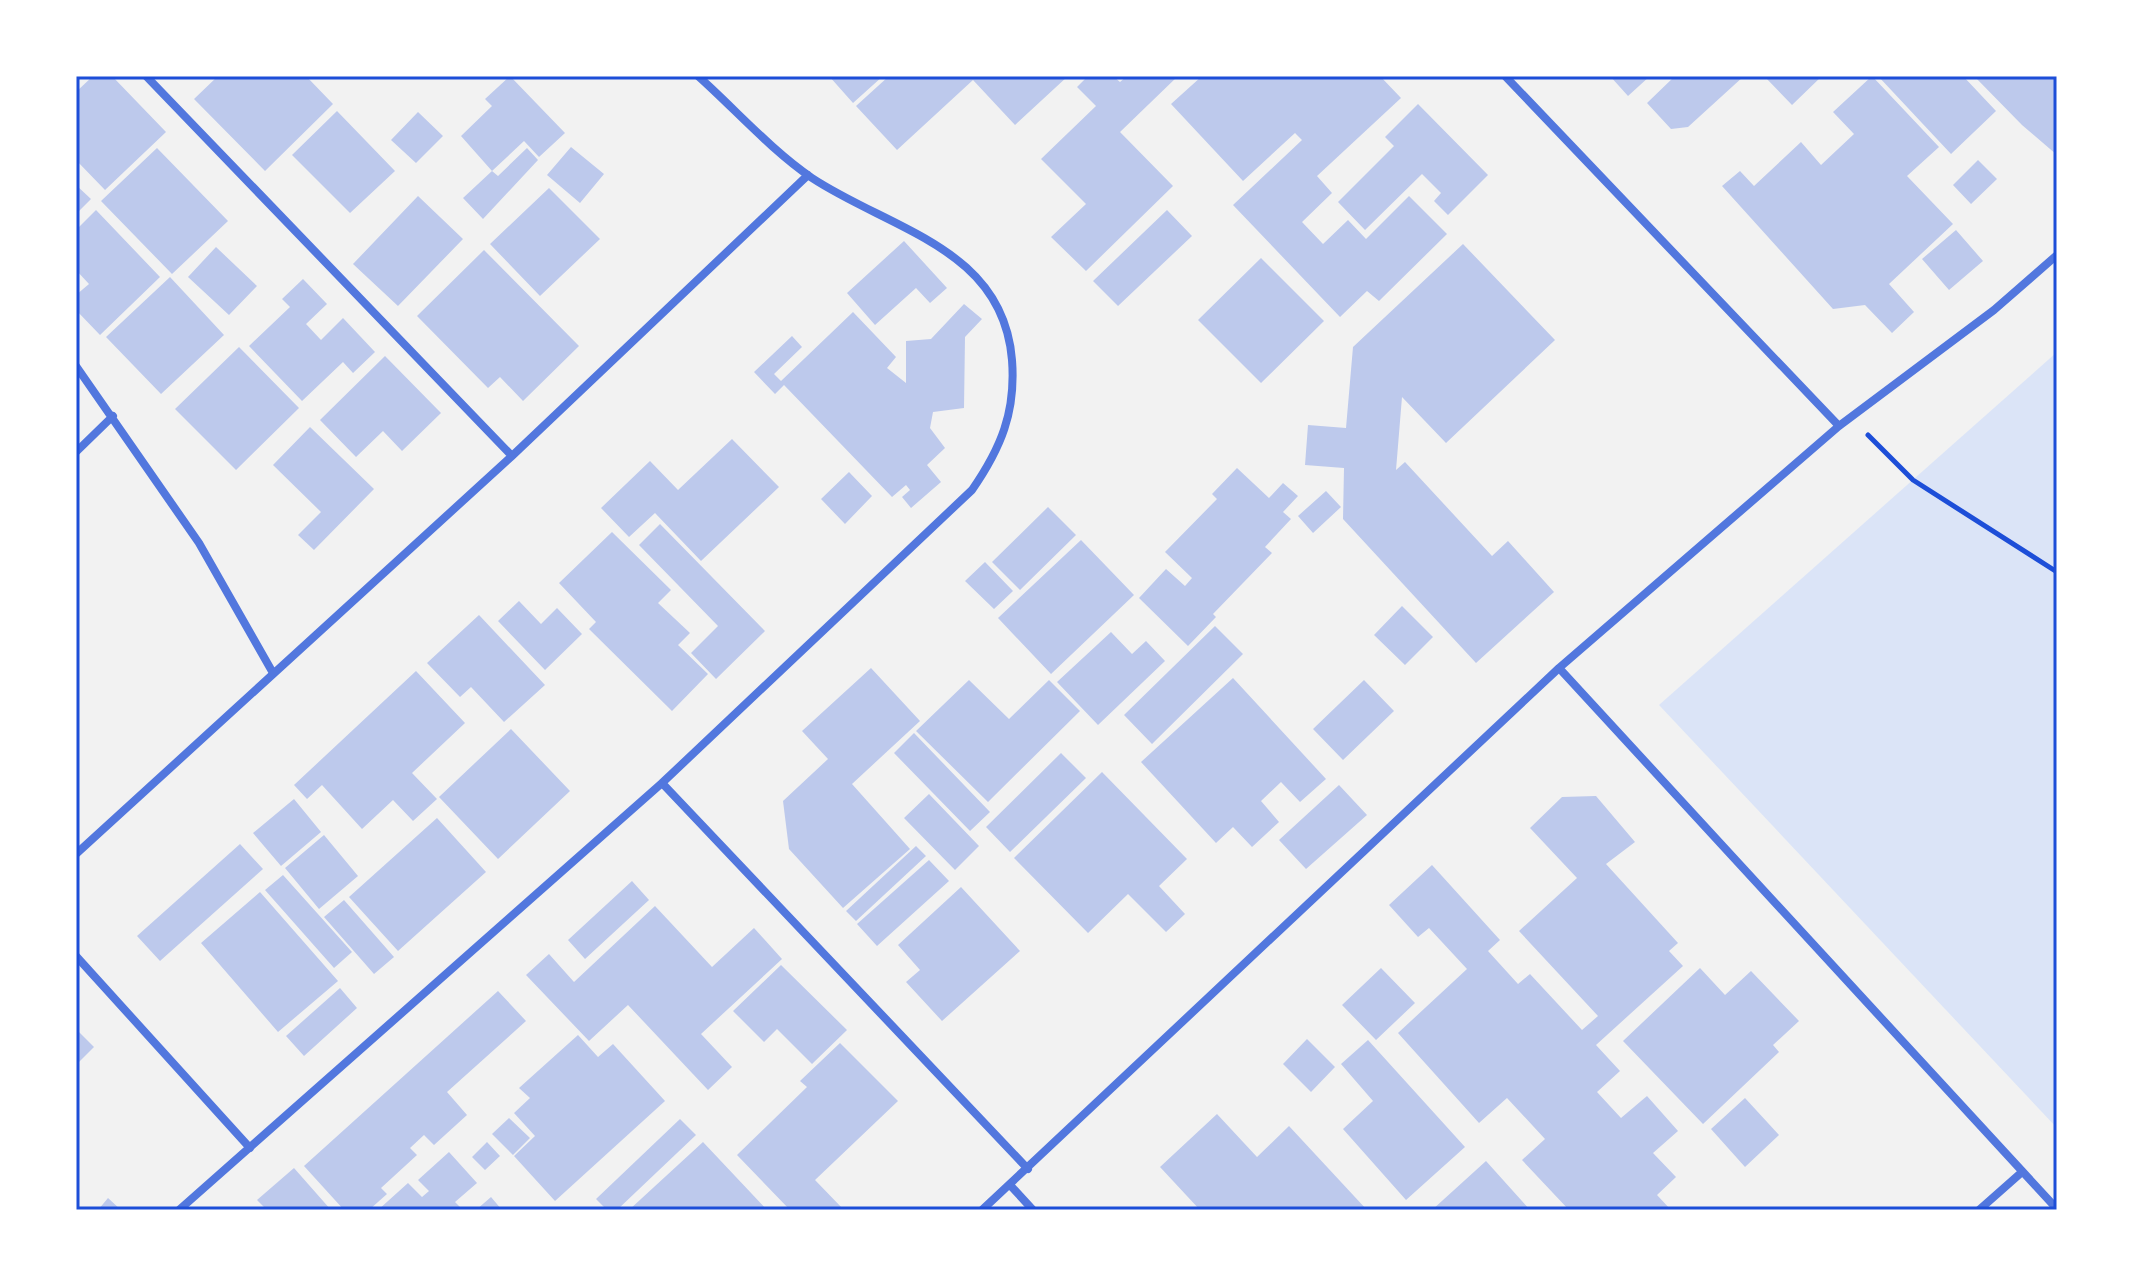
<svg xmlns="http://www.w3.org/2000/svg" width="2133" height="1286" viewBox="0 0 2133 1286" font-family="'Noto Sans',sans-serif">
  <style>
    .green { fill: #dbe4f7 }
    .building { fill: #bdc9ec }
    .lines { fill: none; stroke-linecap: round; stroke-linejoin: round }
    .path { stroke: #1d4ed8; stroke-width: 5 }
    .minor { stroke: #5277de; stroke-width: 8 }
    .neatline { fill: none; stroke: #1d4ed8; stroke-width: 3 }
  </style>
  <rect width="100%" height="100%" fill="#f2f2f2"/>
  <path class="green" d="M2057,352v776l-398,-423z"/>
  <path class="building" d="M93,76h19l54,56 -61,58 -29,-30v-68z
    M218,76h88l27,28 -68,67 -71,-72z
    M510,76l55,57 -26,24 -15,-16 -32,30 -31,-35 31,-30 -7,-7z
    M829,76h54l-30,27z
    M889,76h179l-53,49 -42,-45 -76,70 -41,-44z
    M1088,76h25l7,6 7,-6h51l-58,56 53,54 -87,85 -35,-34 35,-33 -45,-45 55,-53 -19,-19z
    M1202,76h178l21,22 -84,78 15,17 -30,29 21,22 25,-24 18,19 43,-43 38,38 -68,67 -12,-10 -27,26 -107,-112 69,-65 -7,-7 -52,48 -72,-77z
    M1610,76h40l-22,20z
    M1675,76h69l-56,51 -17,2 -24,-26z
    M1764,76h58l-30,29z
    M1872,76l67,71 -32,29 46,48 -64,60 25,28 -22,21 -27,-28 -32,4 -111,-123 18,-15 14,15 47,-44 20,23 33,-31 -21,-22z
    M1878,76h85l33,35 -45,43z
    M1974,76h83v79l-35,-30z
    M1418,104l70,71 -40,40 -14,-14 7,-8 -19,-19 -57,56 -27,-28 56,-56 -9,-9z
    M337,111l58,60 -45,42 -58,-58z
    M418,112l25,24 -27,27 -25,-23z
    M571,147l33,27 -24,29 -33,-28z
    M157,148l71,73 -56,53 -71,-73z
    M527,148l11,12 -55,59 -20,-21 29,-27 6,5z
    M1978,160l19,19 -26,25 -18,-19z
    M76,185l15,14 -15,15z
    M549,188l51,51 -60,57 -50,-52z
    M418,196l45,43 -65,67 -45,-42z
    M96,210l64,67 -60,58 -24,-25v-15l13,-11 -13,-14v-40z
    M1167,210l25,26 -74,70 -25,-25z
    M1956,230l27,31 -34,29 -27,-31z
    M904,241l43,47 -17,15 -14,-15 -41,37 -28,-32z
    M1463,244l92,96 -109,103 -44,-46 -6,73 9,-8 87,94 16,-15 46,51 -78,71 -133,-144 1,-51 -39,-3 3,-40 38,3 7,-81z
    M216,247l41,39 -28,29 -41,-38z
    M484,250l95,96 -56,55 -23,-24 -12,11 -71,-72z
    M1261,258l63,63 -63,62 -63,-63z
    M170,277l54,58 -63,59 -55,-57z
    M303,279l24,25 -21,20 15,16 22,-22 32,34 -22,21 -10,-11 -41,39 -53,-55 41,-39 -8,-8z
    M964,304l18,15 -17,18 -1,71 -31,4 -3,16 15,20 -18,17 14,17 -30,26 -9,-11 8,-7 -4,-5 -14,12 -108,-112 -9,9 -21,-22 38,-36 10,11 -28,27 7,7 72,-69 43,45 -9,11 19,15v-42l25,-2z
    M239,347l60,61 -63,62 -61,-61z
    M385,356l56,57 -39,38 -19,-20 -27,26 -36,-37z
    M310,427l64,62 -60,61 -16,-15 23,-23 -48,-47z
    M732,439l47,48 -78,74 -46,-48 -26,24 -28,-29 49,-47 28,29z
    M1237,468l32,30 14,-15 15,13 -15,16 8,7 -26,28 7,6 -59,61 3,3 -28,29 -49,-48 27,-29 19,17 7,-8 -27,-26 52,-53 -5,-5z
    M849,472l23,24 -27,28 -24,-25z
    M1326,491l15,16 -28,26 -15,-17z
    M1048,507l28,28 -56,55 -28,-28z
    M660,524l105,107 -49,48 -25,-26 27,-27 -79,-81z
    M612,532l59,58 -13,13 32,30 -12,12 30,29 -36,37 -83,-82 7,-7 -37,-39z
    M1081,540l53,55 -83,79 -53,-56z
    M985,562l28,29 -19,18 -29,-28z
    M519,601l22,23 16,-16 25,26 -37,36 -47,-49z
    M1402,606l31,31 -28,28 -31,-30z
    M479,615l66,70 -41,37 -33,-35 -11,10 -33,-34z
    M1215,626l28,28 -91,90 -28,-29z
    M1111,632l21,22 14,-13 19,20 -67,64 -41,-43z
    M871,668l49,53 -68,63 58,65 -67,59 -54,-59 -6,-48 45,-42 -26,-28z
    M416,671l49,52 -53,50 25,26 -24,22 -20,-21 -31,29 -40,-44 -15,14 -13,-14z
    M1233,678l93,101 -26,23 -19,-20 -20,19 18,21 -27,25 -19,-20 -17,16 -75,-81z
    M969,680l40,39 40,-39 31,31 -92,91 -72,-71z
    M1364,680l30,31 -51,49 -30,-31z
    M511,729l59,62 -72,68 -59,-62z
    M914,733l76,79 -20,19 -76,-78z
    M1061,753l25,25 -76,74 -24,-25z
    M1102,772l85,87 -28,27 26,28 -19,18 -38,-38 -40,39 -74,-75z
    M1339,785l28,30 -61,54 -27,-29z
    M929,794l50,52 -24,24 -51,-52z
    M1596,796l39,46 -29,22 72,79 -9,8 14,15 -87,79 24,26 -23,21 24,26 26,-22 31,35 -25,22 23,24 -19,18 14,15h-102l-47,-50 23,-21 -38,-41 -28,25 -81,-90 69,-64 -38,-41 -11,9 -29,-32 43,-40 68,75 -12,11 30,33 12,-10 52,56 16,-14 -79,-85 58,-53 -47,-50 32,-31z
    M294,799l27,33 -40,34 -28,-33z
    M437,818l49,54 -88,79 -49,-54z
    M324,835l34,41 -39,33 -34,-41z
    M240,844l23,25 -103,92 -23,-25z
    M916,846l10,10 -70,65 -10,-10z
    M929,860l20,21 -72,65 -20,-22z
    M283,875l69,77 -18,16 -69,-78z
    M632,881l17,19 -64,59 -17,-19z
    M961,887l59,64 -78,70 -36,-39 14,-12 -22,-25z
    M260,892l78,89 -60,51 -77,-89z
    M344,900l50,57 -20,17 -50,-57z
    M655,906l57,61 42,-39 28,31 -81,75 31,33 -24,23 -80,-85 -39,36 -63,-66 23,-21 25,28z
    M781,965l66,65 -35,34 -35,-35 -13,13 -31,-31z
    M1381,968l34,35 -39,37 -34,-35z
    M1700,968l25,27 26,-24 48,50 -26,24 6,7 -76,72 -80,-83z
    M340,988l17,20 -53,48 -18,-20z
    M498,991l28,30 -79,71 20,23 -33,30 -10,-10 -14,13 7,7 -36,33 6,6 -18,16h-25l-40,-44z
    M76,1029l18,18 -18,18z
    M578,1035l20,22 15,-13 52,57 -110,100 -41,-45 21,-20 -21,-23 16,-15 -11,-10z
    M1307,1039l28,28 -24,25 -28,-28z
    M1368,1040l97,107 -59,53 -63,-71 30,-28 -32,-37z
    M840,1043l58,58 -83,79 29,30h-54l-53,-55 70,-68 -7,-6z
    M1745,1098l34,37 -34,32 -34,-38z
    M1217,1114l40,43 32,-31 78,84h-167l-40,-43z
    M509,1118l21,20 -17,17 -21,-21z
    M680,1119l16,16 -79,75h-10l-11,-11z
    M487,1142l13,14 -15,14 -13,-13z
    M703,1142l64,68h-138z
    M449,1152l28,31 -22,19 8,8h-85l30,-27 14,14 7,-6 -11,-11z
    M1486,1161l44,49h-98z
    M294,1168l37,42h-64l-10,-10z
    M491,1197l11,13h-26z
    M108,1198l13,12h-23z"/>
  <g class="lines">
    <path class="path" d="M1868,435l45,45 144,92"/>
    <path class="minor" d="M146,76l366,380
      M1505,76l334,350
      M76,366l123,177 74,130
      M76,452l37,-36
      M1559,668l498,541
      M662,783l366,386
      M76,854l436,-398 296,-281
      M76,956l174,192
      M1010,1185l23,25
      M179,1210l483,-427 310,-293c29,-42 44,-78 40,-130 -9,-112 -121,-130 -200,-182 -41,-28 -77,-69 -114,-102
      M982,1210l577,-542 280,-242 155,-116 63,-55
      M1979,1210l43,-38"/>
  </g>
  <rect width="2133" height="1286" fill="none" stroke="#ffffff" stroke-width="156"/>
  <rect x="78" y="78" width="1977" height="1130" class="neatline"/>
</svg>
